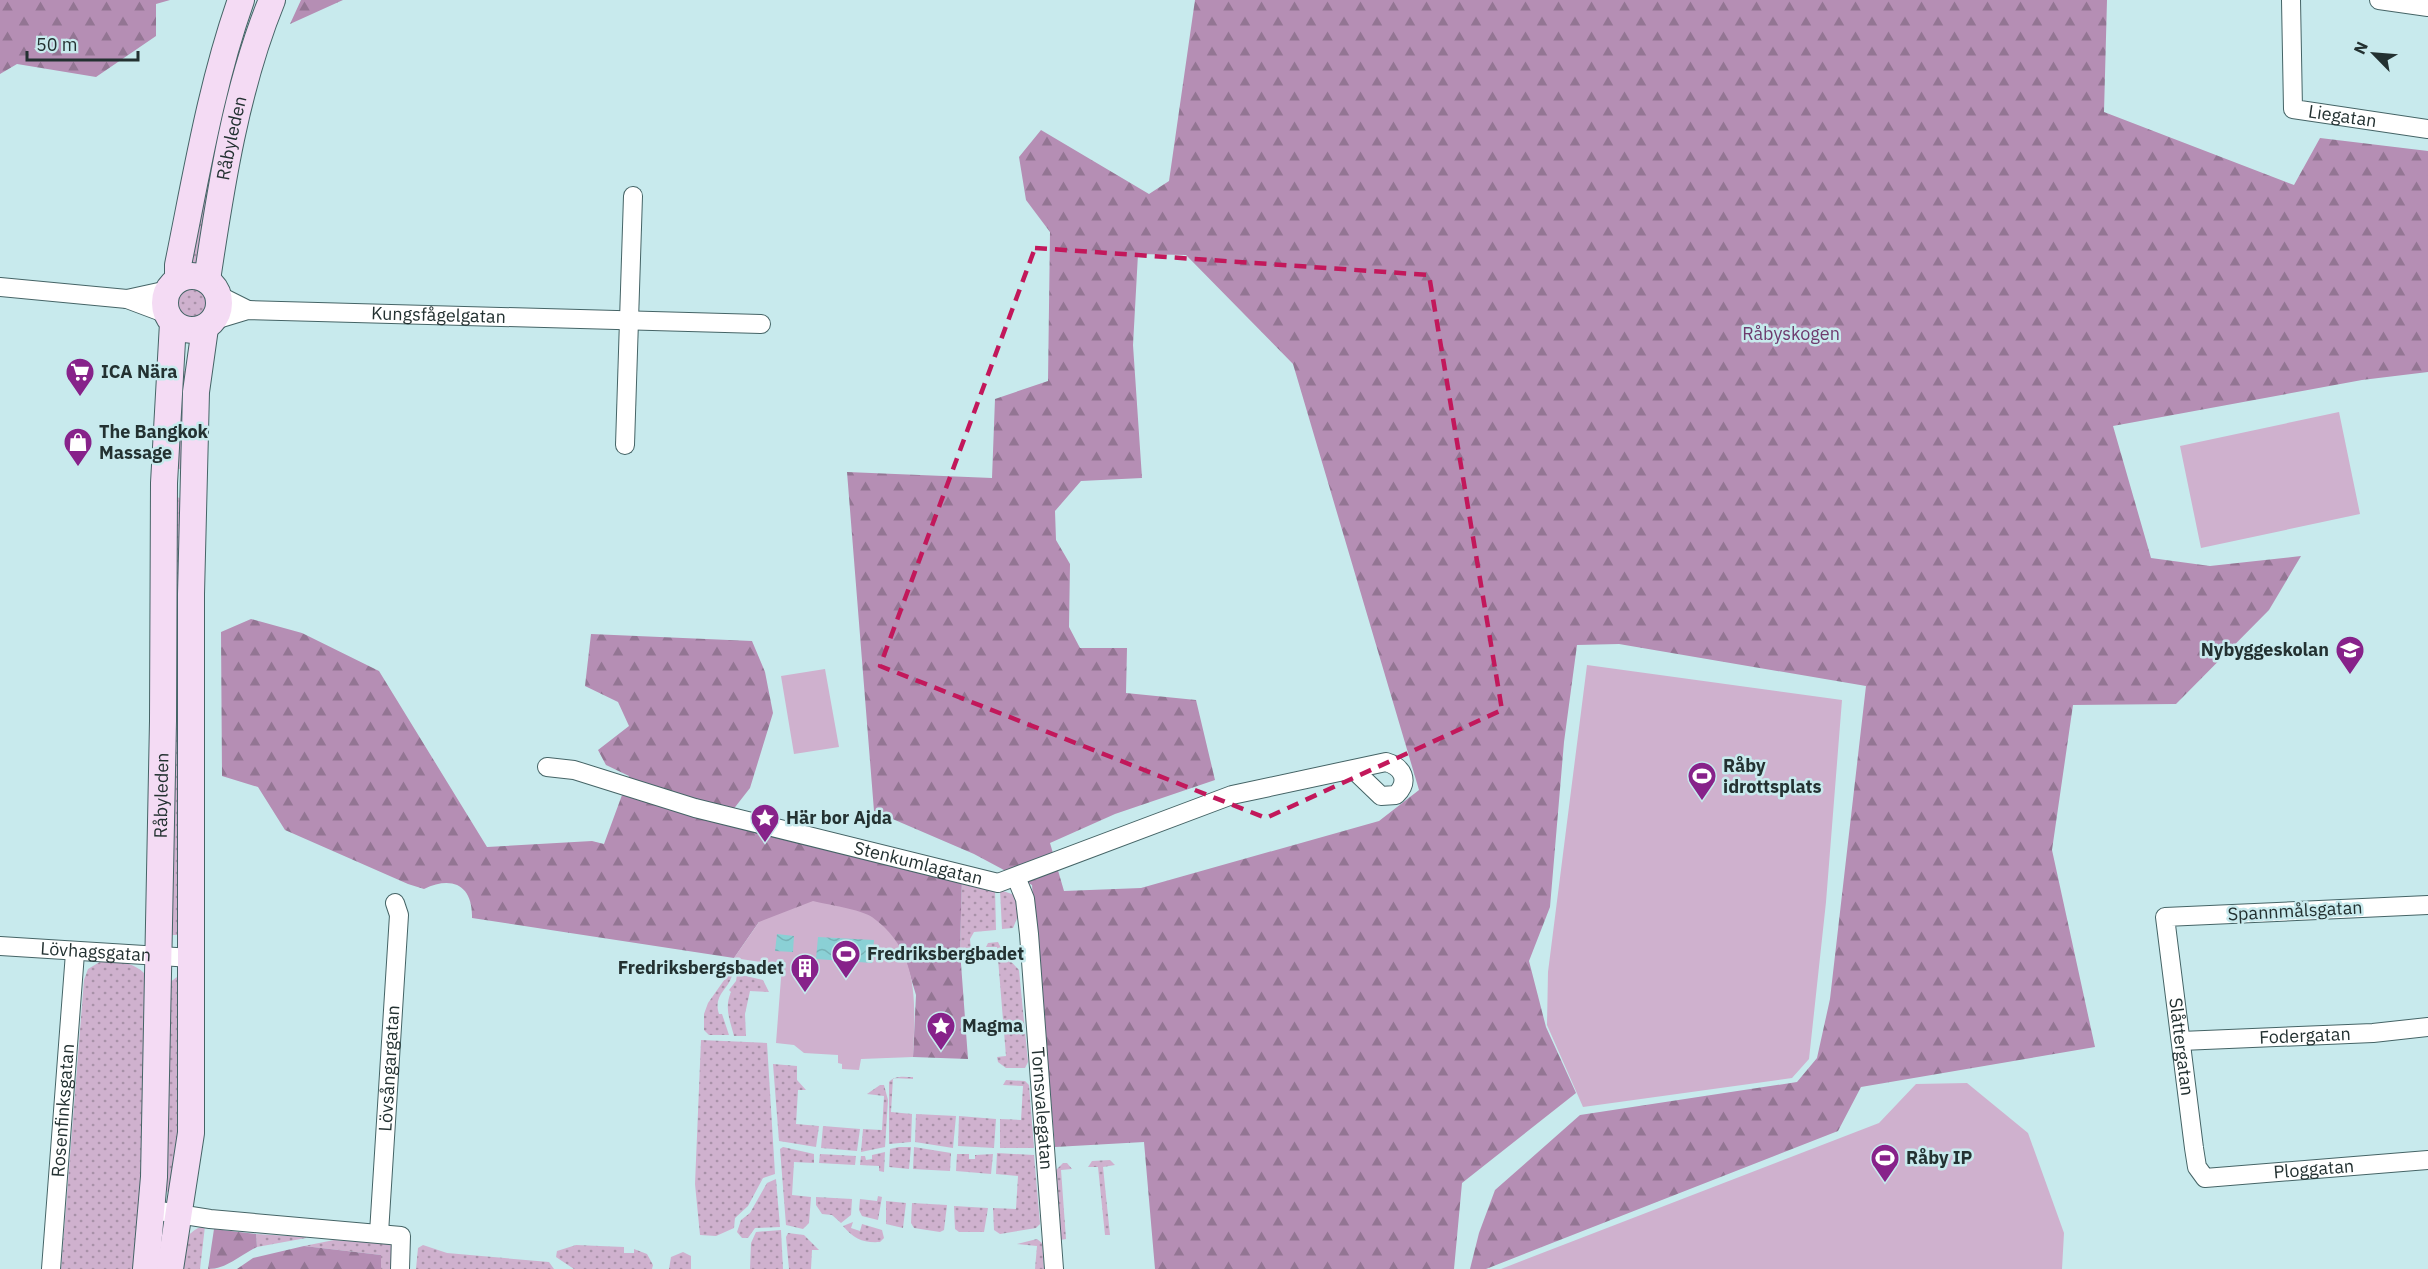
<svg xmlns="http://www.w3.org/2000/svg" width="2428" height="1269" viewBox="0 0 2428 1269" font-family="'IBM Plex Sans',sans-serif">
  <style>
    .green { fill: url(#green-dots) }
    .forest { fill: url(#forest-firs); fill-rule: evenodd }
    .pitch { fill: #cfb1ce }
    .water { fill: url(#water-waves) }
    .lines { fill: none; stroke-linecap: round; stroke-linejoin: round }
    .street-casing { stroke: #456466; stroke-width: 20 }
    .secondary-casing { stroke: #456466; stroke-width: 28 }
    .street { stroke: #fff; stroke-width: 18 }
    .secondary { stroke: #f4dbf4; stroke-width: 26 }
    .marked { fill: none; stroke: #c2185b; stroke-width: 4.5; stroke-dasharray: 12 8; stroke-linejoin: round }
    .labels { text-anchor: middle; stroke-width: 5; stroke-linejoin: round; paint-order: stroke }
    .street-label { font-size: 18px; fill: #233131; stroke: #c8eaed }
    .park-label { font-size: 18px; fill: #6e3b6e; stroke: #c8eaed }
    .poi-label { font-size: 18px; font-weight: bold; fill: #233131; stroke: #c8eaed; text-anchor: start }
  </style>
  <defs>
    <pattern id="green-dots" width="8" height="8" patternUnits="userSpaceOnUse" patternTransform="scale(1.5)"><rect width="8" height="8" fill="#cfb1ce"/><path d="M2 2h.1M6 6h.1" fill="none" stroke="#a891a8" stroke-width="1.8" stroke-linecap="round"/></pattern>
    <pattern id="forest-firs" width="22" height="20" patternUnits="userSpaceOnUse" patternTransform="scale(1.5)"><rect width="22" height="20" fill="#b58eb4"/><path d="M5 1l3.5 6h-7zM16 11l3.5 6h-7z" fill="#937593"/></pattern>
    <pattern id="water-waves" width="16" height="10" patternUnits="userSpaceOnUse" patternTransform="scale(1.5)"><rect width="16" height="10" fill="#8ad0d5"/><path d="M0 5q4-4 8 0t8 0" fill="none" stroke="#77b3b7"/></pattern>
  </defs>
  <rect width="100%" height="100%" fill="#c8eaed"/>
  <path class="green" d="M232,51l16,2 -45,213 -16,-3z
    M172 303a20 20 0 1 1 40 0a20 20 0 1 1-40 0Z
    M176,371h15l-8,98h-9z
    M177,497l5,2 -2,436h-10l3,-436z
    M962,875l33,14 1,41 -22,2 -4,7 1,11h-11z
    M1000,890l15,5 3,21 -5,12 -11,1z
    M998,942l6,12 15,16 9,92 -3,6h-19l-8,-6 -1,-5 9,-1 -9,-109h-11l2,-4z
    M103,960c17,2 32,2 44,16l-2,148 -10,145h-74l23,-289 4,-11z
    M737,974l26,6 6,12 -19,-1 -5,23 1,22h-12c-4,-16 -10,-28 -3,-44l-2,-2 7,-9z
    M727,976h5c-5,15 -19,19 -13,38h3l7,21h-20l-5,-5v-16l4,-11z
    M177,977l4,2 3,120 -15,95 -4,-5 4,-93v-113z
    M701,1040l66,3 8,131 -12,4 -15,28 -13,12 -1,10 -18,8 -16,-1 -5,-51z
    M773,1064l24,2v14l9,10h-8l-2,34 23,2 -3,21 -37,-6z
    M913,1077v2l-20,-1 -2,34 21,2 -1,28 -22,2v-62c6,-7 15,-5 24,-5z
    M1006,1080l19,1 4,4 5,63h-34v-29l21,1 2,-34 -20,-1z
    M880,1085h4l4,15 -3,47 -24,5 2,-23 19,1 2,-34 -17,-2z
    M916,1114l40,2 -3,32 -38,-6z
    M959,1116l37,3 -2,29 -36,-2z
    M823,1126l37,3 -3,22 -36,-3z
    M783,1147l31,7v9l-20,-1 -2,33 19,2 -2,26 -6,6 -17,-4 -6,-76z
    M899,1147h12l-2,22 -20,-2 1,-18z
    M914,1147l37,6 -1,18 -37,-2z
    M885,1152l-1,20 -5,-1v-5l-19,-1 1,-9h4l1,4 6,-1v-4z
    M997,1153l37,2 6,69 -4,4 -36,6 -6,-4 -1,-22 23,1 2,-33 -22,-2z
    M820,1154l36,2 -1,9 -36,-2z
    M957,1154h12v5h6v-4l18,-1 -2,20 -35,-3z
    M1110,1160l5,5 -12,2 7,68h-5l-7,-68h-10l4,-6z
    M1063,1163h4l5,6 -11,1 5,69 -6,1 -4,-70z
    M776,1179l4,48 -25,1 -7,10h-6l-5,-6 4,-12 9,-7 17,-30z
    M878,1196l4,1 -4,23 -16,-4 -3,-6 1,-11 17,2z
    M816,1197l36,2 -1,16 -10,8 -9,-8 -10,-1 -6,-9z
    M886,1201l20,2 -3,25 -17,-4z
    M912,1203l35,2 -3,25 -4,2 -26,-4 -3,-5z
    M954,1206l34,2 -4,24h-25l-4,-3z
    M853,1222l-2,6 9,3 2,-7 20,6 2,8 -4,4c-17,1 -26,-3 -37,-16z
    M205,1226l-5,43h-21c4,-18 4,-39 26,-43z
    M781,1230l2,39h-33l1,-26 5,-11z
    M788,1233l16,2 15,15h-7l-1,19h-22l-3,-32z
    M256,1234l50,3v1l-49,9z
    M1037,1239l5,4 2,26h-9l2,-23 -20,-2z
    M334,1240l61,4 -1,25h-13v-14l-77,-9z
    M423,1245l24,8 102,9 5,7h-138l2,-21z
    M576,1245l48,2v6h10v-4l13,5 6,11 -1,4h-78l-18,-12 1,-6z
    M683,1252l8,4v13h-22l2,-12z"/>
  <path class="forest" d="M0,0h170l-14,4v32l-60,41 -79,-13 -17,10z
    M301,0h42l-53,24z
    M1195,0h912l-3,112 190,73 26,-47 108,13v221l-66,8 -249,46 38,132 59,8 91,-10 -32,54 -93,94 -103,1 -21,145 43,197 -234,40 -23,44 -352,138h-16l9,-36 16,-43 85,-75 217,-33 20,-24 13,-59 36,-313 -247,-42 -42,1 -13,97 -14,165 -21,54 17,66 30,66 -114,90 -8,86h-299l-11,-127 -89,5 -23,-262 -58,-31 -100,-43 -27,-339 145,6 3,-79 53,-18 2,-149 -24,-32 -7,-43 22,-27 108,64 20,-13zM1138,254l48,1 107,109 126,426 -40,31 -238,67 -77,3 -14,-48 65,-29 100,-34 -19,-80 -70,-7 1,-45h-47l-11,-21 1,-63 -14,-24 -1,-29 26,-30 61,-3 -9,-133z
    M251,619l51,14 77,38 108,176 105,-6 12,3 25,-68 -23,-11 -8,-15 31,-24 -11,-24 -33,-16 6,-52 161,7 13,31 8,41 -23,75 -25,32 237,55 -2,75 8,109 -55,-2 3,-62 -14,-47 -143,-26 -25,36 -262,-40c1,-32 -19,-43 -48,-29l-16,-5 -123,-54 -27,-43 -36,-11 -1,-144z
    M214,1229l42,5 1,13c-17,8 -30,22 -49,22z
    M304,1246l77,9v14h-144l16,-11z"/>
  <path class="pitch" d="M2339,412l21,102 -159,34 -21,-102z
    M1587,665l255,35 -16,202 -17,157 -17,19 -209,29 -36,-82 1,-53z
    M825,669l14,78 -45,7 -13,-78z
    M813,901c15,4 47,8 59,16 49,35 43,88 41,140l-52,2 -2,11 -17,-1v-5l-4,-1v-8l-34,-2 -10,-8 -18,-2 6,-78 -48,-7 25,-36z
    M1967,1083l61,50 36,100 -2,36h-561l378,-146 37,-39z"/>
  <path class="water" d="M777,934l17,2 -1,16 -18,-1z
    M818,937l56,3 -2,23 -56,-4z"/>
  <g class="lines">
    <g class="street-casing">
      <g id="street">
        <path id="s1" d="M2291,0l2,109 135,20"/>
        <path d="M2379,0l49,7"/>
        <path d="M0,287l127,12 40,15"/>
        <path d="M220,296l28,14"/>
        <path d="M127,299l41,-9"/>
        <path id="s2" d="M215,320l33,-10 513,14"/>
        <path d="M625,445l8,-249"/>
        <path id="s3" d="M547,767l27,3 121,38 303,75 234,-88 154,-33c17,5 24,19 10,33l-15,1 -26,-25"/>
        <path id="s4" d="M1016,877l9,22 4,35 25,335"/>
        <path id="s5" d="M2428,905l-263,12 29,231 3,19 8,11 223,-18"/>
        <path id="s6" d="M0,946l192,12"/>
        <path id="s7" d="M2181,1041l192,-8 55,-6"/>
        <path d="M153,1210l57,9 191,17 -1,33"/>
        <path id="s8" d="M379,1233l20,-318 -4,-12"/>
        <path id="s9" d="M51,1269l24,-316"/>
      </g>
    </g>
    <g class="secondary-casing">
      <g id="secondary">
        <circle cx="192" cy="303" r="27"/>
        <path d="M178,279v-14c18,-88 33,-180 63,-265"/>
        <path id="s10" d="M207,280c14,-94 29,-192 65,-280"/>
        <path id="s11" d="M146,1269l8,-92 9,-456 1,-238 9,-160"/>
        <path d="M170,1269l21,-136v-539l5,-202 9,-64"/>
      </g>
    </g>
    <use href="#street" class="street"/>
    <use href="#secondary" class="secondary"/>
  </g>
  <path class="marked" d="M1035,248l394,27 73,435 -236,108 -386,-152z"/>
  <defs>
    <g id="supermarket-pin" transform="scale(1.5)"><path d="M0 17L-7.5 6A9.5 9.5 0 1 1 7.5 6Z" fill="#87228a" stroke="#c8eaed"/><path d="M-6-5.5h2.5l.6 2H6L4.5 2H-2.5L-4.4-4H-6ZM-1.5 3.2a1.3 1.3 0 1 0 .1 0ZM3 3.2a1.3 1.3 0 1 0 .1 0Z" fill="#fff"/></g>
    <g id="shop-pin" transform="scale(1.5)"><path d="M0 17L-7.5 6A9.5 9.5 0 1 1 7.5 6Z" fill="#87228a" stroke="#c8eaed"/><path d="M-5-2.5h2.3a2.7 3.5 0 0 1 5.4 0H5L5.5 6h-11ZM-1.5-2.5h3a1.5 2.3 0 0 0-3 0Z" fill="#fff"/></g>
    <g id="school-pin" transform="scale(1.5)"><path d="M0 17L-7.5 6A9.5 9.5 0 1 1 7.5 6Z" fill="#87228a" stroke="#c8eaed"/><path d="M0-5L7-2L0 1L-7-2ZM-4 1L0 2.5L4 1V4Q0 6-4 4Z" fill="#fff"/></g>
    <g id="stadium-pin" transform="scale(1.5)"><path d="M0 17L-7.5 6A9.5 9.5 0 1 1 7.5 6Z" fill="#87228a" stroke="#c8eaed"/><path d="M0-5a6.5 5 0 1 0 0 10a6.5 5 0 1 0 0-10ZM-3.5-1.8h7v3.6h-7Z" fill="#fff"/></g>
    <g id="sight-pin" transform="scale(1.5)"><path d="M0 17L-7.5 6A9.5 9.5 0 1 1 7.5 6Z" fill="#87228a" stroke="#c8eaed"/><path d="M0-6L1.8-2.2L6-1.7L2.9 1.2L3.7 5.4L0 3.3L-3.7 5.4L-2.9 1.2L-6-1.7L-1.8-2.2Z" fill="#fff"/></g>
    <g id="building-pin" transform="scale(1.5)"><path d="M0 17L-7.5 6A9.5 9.5 0 1 1 7.5 6Z" fill="#87228a" stroke="#c8eaed"/><path d="M-4-6H4V6H1V3H-1V6H-4ZM-2.5-4.3h1.7v1.8h-1.7ZM.8-4.3h1.7v1.8H.8ZM-2.5-1h1.7V.8h-1.7ZM.8-1h1.7V.8H.8Z" fill="#fff"/></g>
  </defs>
  <g fill-rule="evenodd">
    <use href="#supermarket-pin" x="80" y="372"/>
    <use href="#shop-pin" x="78" y="442"/>
    <use href="#school-pin" x="2350" y="650"/>
    <use href="#stadium-pin" x="1702" y="776"/>
    <use href="#sight-pin" x="765" y="818"/>
    <use href="#stadium-pin" x="846" y="954"/>
    <use href="#building-pin" x="805" y="968"/>
    <use href="#sight-pin" x="941" y="1026"/>
    <use href="#stadium-pin" x="1885" y="1158"/>
  </g>
  <g class="labels">
    <g class="street-label">
      <text dy="6" stroke="none"><textPath href="#s1" startOffset="159">Liegatan</textPath></text>
      <text dy="6" stroke="none"><textPath href="#s10" startOffset="144">Råbyleden</textPath></text>
      <text dy="6" stroke="none"><textPath href="#s2" startOffset="225">Kungsfågelgatan</textPath></text>
      <text dy="6" stroke="none"><textPath href="#s11" startOffset="474">Råbyleden</textPath></text>
      <text dy="6" stroke="none"><textPath href="#s3" startOffset="384">Stenkumlagatan</textPath></text>
      <text transform="translate(2295 911) rotate(-3)" y="6">Spannmålsgatan</text>
      <text dy="6" stroke="none"><textPath href="#s6" startOffset="96">Lövhagsgatan</textPath></text>
      <text dy="6" stroke="none"><textPath href="#s7" startOffset="124">Fodergatan</textPath></text>
      <text dy="6" stroke="none"><textPath href="#s5" startOffset="394">Slåttergatan</textPath></text>
      <text dy="6" stroke="none"><textPath href="#s8" startOffset="165">Lövsångargatan</textPath></text>
      <text dy="6" stroke="none"><textPath href="#s4" startOffset="234">Tornsvalegatan</textPath></text>
      <text dy="6" stroke="none"><textPath href="#s9" startOffset="159">Rosenfinksgatan</textPath></text>
      <text dy="6" stroke="none"><textPath href="#s5" startOffset="638">Ploggatan</textPath></text>
    </g>
    <g class="park-label">
      <text x="1791" y="340">Råbyskogen</text>
    </g>
    <g class="poi-label">
      <text x="101" y="378">ICA Nära</text>
      <text x="99" y="438">The Bangkok<tspan x="99" dy="21">Massage</tspan></text>
      <text x="2329" y="656" text-anchor="end">Nybyggeskolan</text>
      <text x="1723" y="772">Råby<tspan x="1723" dy="21">idrottsplats</tspan></text>
      <text x="786" y="824">Här bor Ajda</text>
      <text x="867" y="960">Fredriksbergbadet</text>
      <text x="784" y="974" text-anchor="end">Fredriksbergsbadet</text>
      <text x="962" y="1032">Magma</text>
      <text x="1906" y="1164">Råby IP</text>
    </g>
  </g>
  <g transform="translate(2374 54) rotate(295)" stroke="#c8eaed" stroke-width="4.5" paint-order="stroke">
  <path d="M0-4.5L10 22L0 15L-10 22Z" fill="#233131"/>
  <text y="-9" font-size="16" font-weight="bold" text-anchor="middle" fill="#233131">N</text>
  </g>
  <path d="M27 51v9h111v-9" fill="none" stroke="#233131" stroke-width="3"/>
  <text x="36" y="51" font-size="18" fill="#233131" stroke="#c8eaed" stroke-width="4.5" paint-order="stroke">50 m</text>
</svg>
